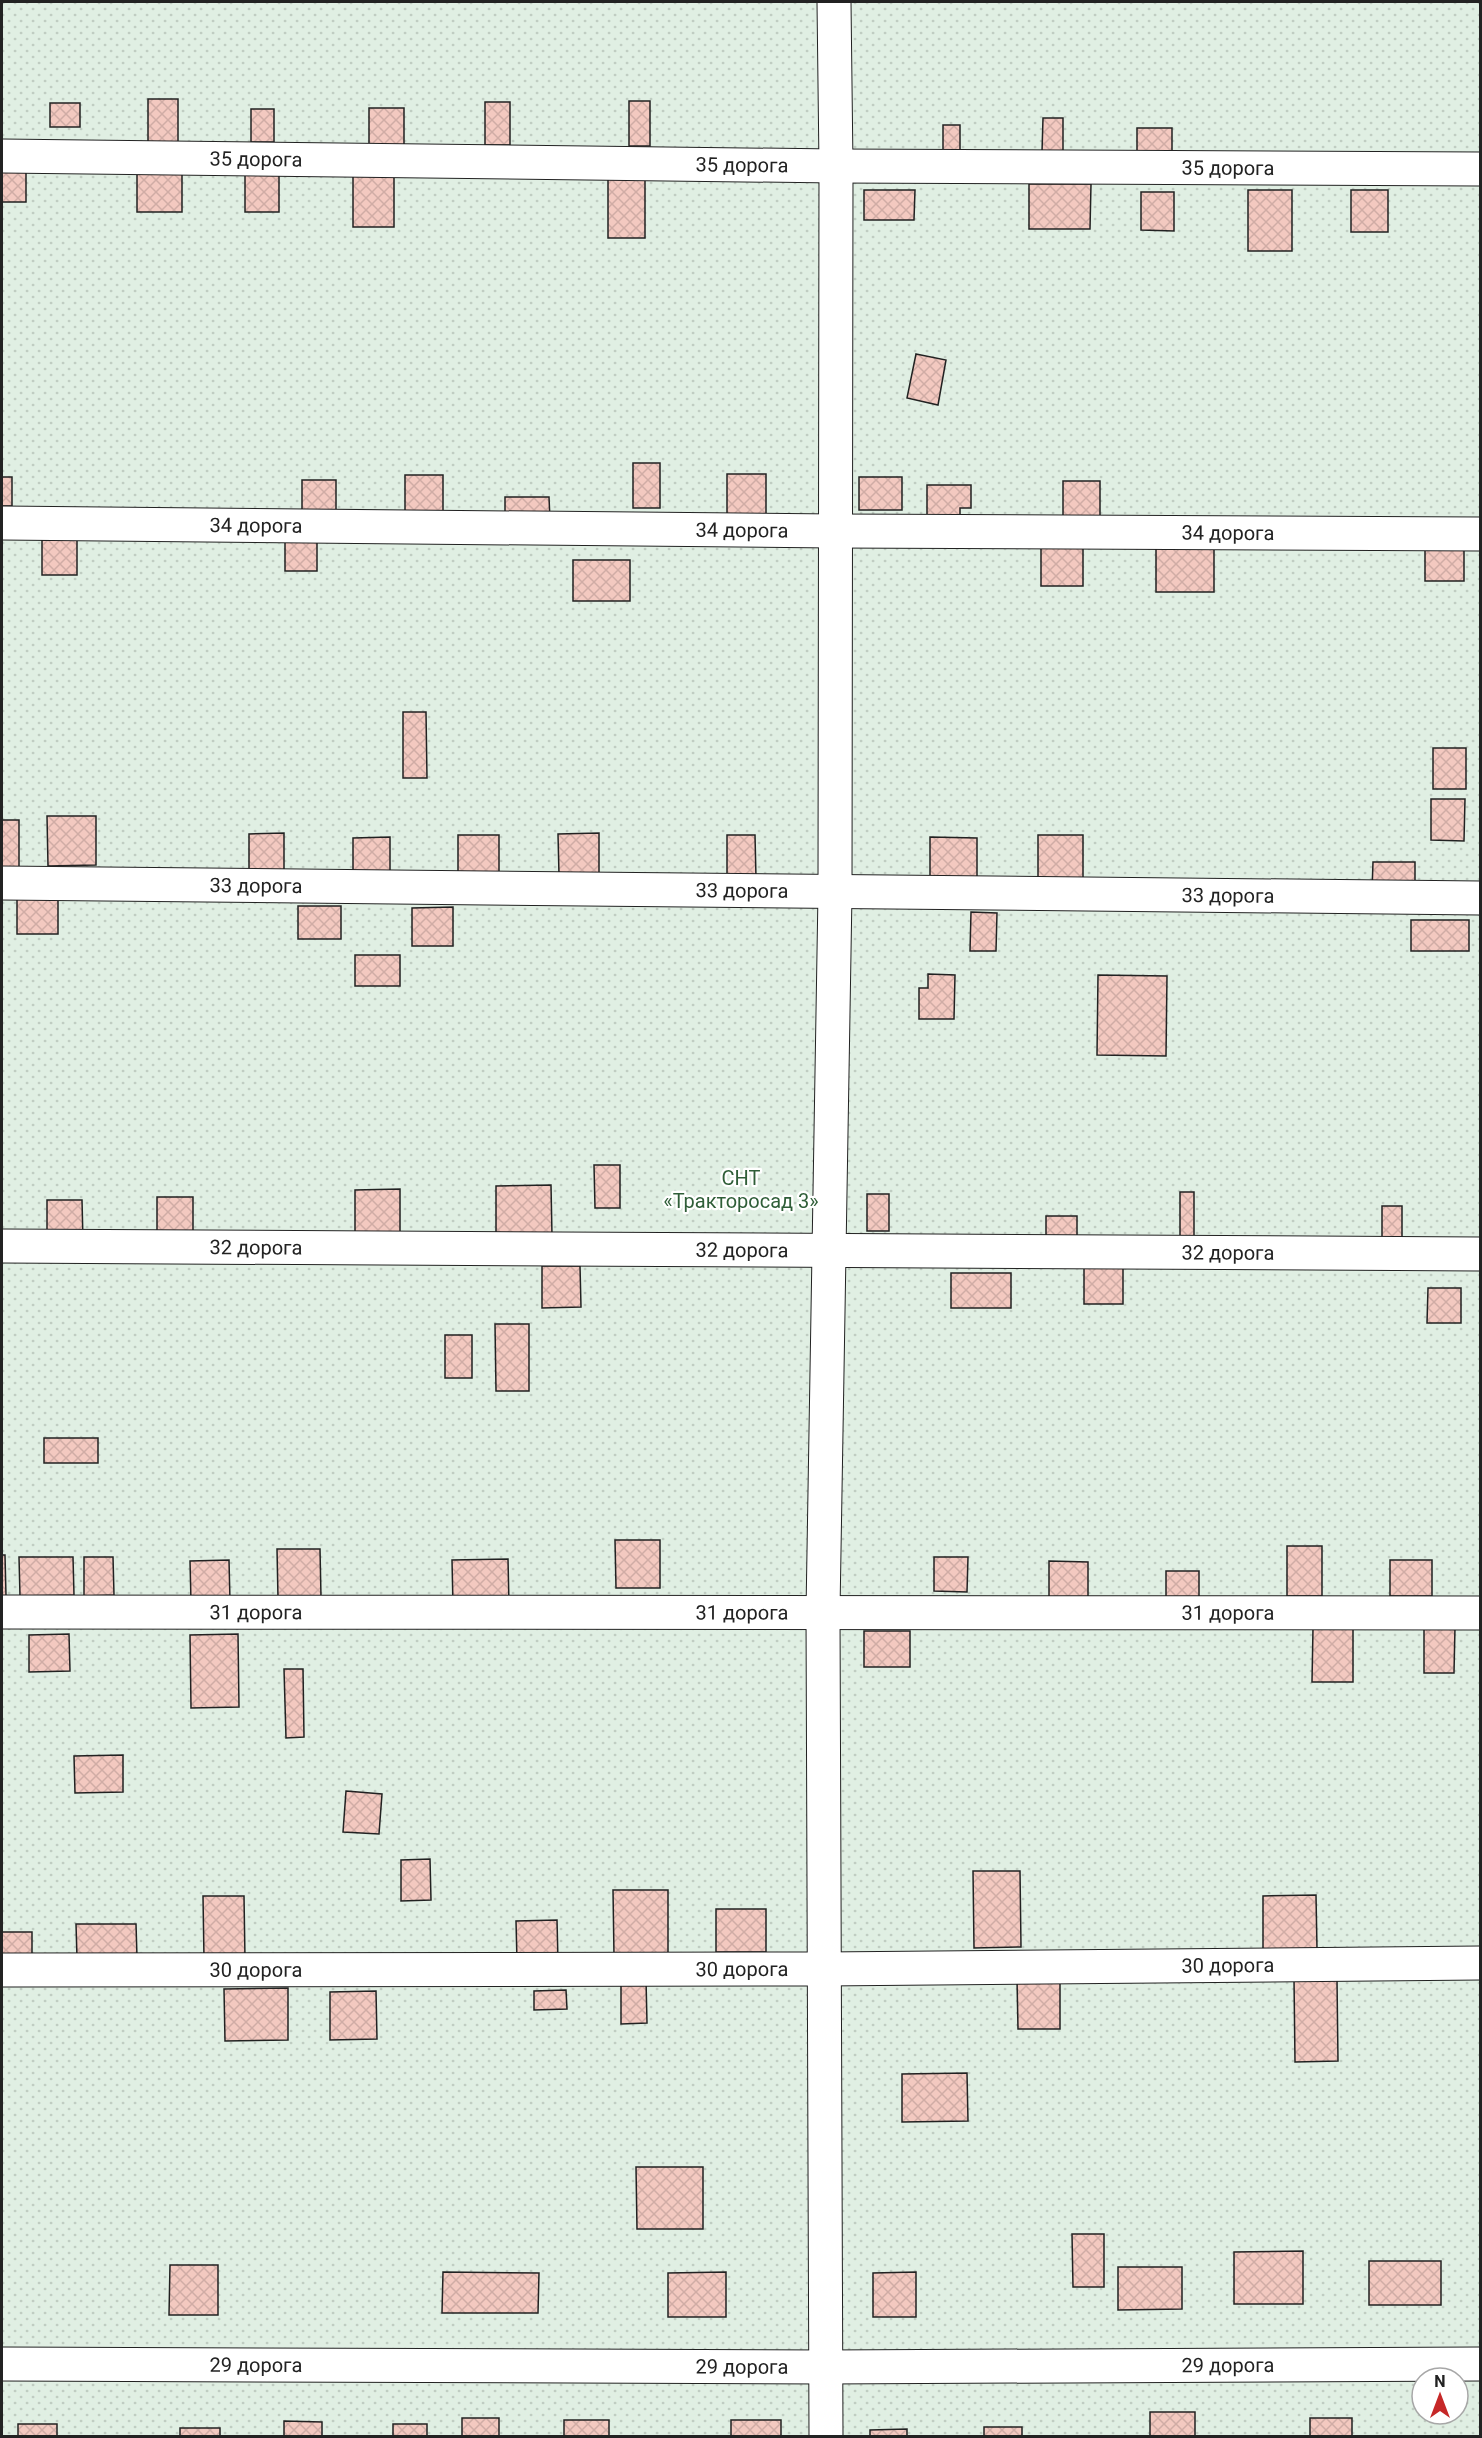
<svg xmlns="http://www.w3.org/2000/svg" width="1482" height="2438" viewBox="0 0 1482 2438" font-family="Roboto,sans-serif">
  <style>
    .grass { fill: url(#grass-dots); stroke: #6f6f6f; stroke-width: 1.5; fill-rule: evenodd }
    .building { fill: url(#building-cross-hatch); stroke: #222; stroke-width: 1.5 }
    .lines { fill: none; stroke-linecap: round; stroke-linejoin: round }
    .minor-casing { stroke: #222; stroke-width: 35 }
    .minor { stroke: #fff; stroke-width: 33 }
    .labels { text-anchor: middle; stroke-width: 4.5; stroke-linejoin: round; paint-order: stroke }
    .street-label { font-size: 20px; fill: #222; stroke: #fff }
    .park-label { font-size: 20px; fill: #2f5e38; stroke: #fff }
  </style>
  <defs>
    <pattern id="grass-dots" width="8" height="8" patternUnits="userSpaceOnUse" patternTransform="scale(1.5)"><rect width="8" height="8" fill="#e0efe3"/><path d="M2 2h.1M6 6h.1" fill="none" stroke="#c0cdc2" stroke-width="1.8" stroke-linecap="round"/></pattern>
    <pattern id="building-cross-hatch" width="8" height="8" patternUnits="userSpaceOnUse" patternTransform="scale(1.5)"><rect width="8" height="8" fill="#f3c9c0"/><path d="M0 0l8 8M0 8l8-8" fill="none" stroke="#d0aca5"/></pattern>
  </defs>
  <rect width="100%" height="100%" fill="#fff"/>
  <path class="grass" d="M2,2h1478v2434h-1478zM1422,2378h36v36h-36z"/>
  <path class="building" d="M148,99h30v43h-30z
    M629,101h21v45h-21z
    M485,102h25v43h-25z
    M50,103h30v24h-30z
    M369,108h35v42h-35z
    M251,109h23v33h-23z
    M1043,118h20v34h-21z
    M943,125h17v29h-17z
    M1137,128h35v34h-35z
    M2,162h24v40h-24z
    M245,165h34v47h-34z
    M353,165h41v62h-41z
    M137,167h45v45h-45z
    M608,171h37v67h-37z
    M1029,184h62l-1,45h-61z
    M864,190h51l-1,30h-50z
    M1248,190h44v61h-44z
    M1351,190h37v42h-37z
    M1141,192h33v39l-33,-1z
    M916,354l30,6 -8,45 -31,-7z
    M633,463h27v45h-27z
    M727,474h39v40h-39z
    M405,475h38v43h-38z
    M2,477h10v29h-10z
    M859,477h43v33h-43z
    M302,480h34v34h-34z
    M1063,481h37v36h-37z
    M927,485h44v23h-11v10h-33z
    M505,497h44l1,23h-45z
    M285,534h32v37h-32z
    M42,540h35v35h-35z
    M1041,542h42v44h-42z
    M1156,542h58v50h-58z
    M1425,548h39v33h-39z
    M573,560h57v41h-57z
    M403,712h23l1,66h-24z
    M1433,748h33v41h-33z
    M1431,799h34l-1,42 -33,-1z
    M47,816h49v49l-48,1z
    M2,820h17v52h-17z
    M284,833v37l-35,1v-37z
    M599,833v41l-40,1 -1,-41z
    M458,835h41v45h-41z
    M727,835h28l1,43h-29z
    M1038,835h45v49l-45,-1z
    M390,837v37l-37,1v-37z
    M930,837l47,1v48h-47z
    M1373,862h42v30l-43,-1z
    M17,890h41v44h-41z
    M298,906h43v33h-43z
    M453,907v39h-41v-38z
    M971,912l26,1 -1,38h-26z
    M1411,920h58v31h-58z
    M355,955h45v31h-45z
    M928,974l27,1 -1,44h-35v-31h9z
    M1098,975l69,1 -1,80 -69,-1z
    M594,1165h26v43h-25z
    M551,1185l1,51h-56v-50z
    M400,1189v45h-45v-44z
    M1180,1192h14v50h-14z
    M867,1194h22v37h-22z
    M157,1197h36v40h-36z
    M47,1200h35l1,41 -36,1z
    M1382,1206h20v34h-20z
    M1046,1216h31v22h-31z
    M1084,1258h39v46h-39z
    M542,1266h38l1,41 -39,1z
    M951,1273h60v35h-60z
    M1428,1288h33v35h-34z
    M495,1324h34v67h-33z
    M445,1335h27v43h-27z
    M44,1438h54v25h-54z
    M615,1540h45v48h-44z
    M1287,1546h35v50h-35z
    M277,1549h43l1,48 -43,1z
    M2,1555h3l1,41h-4z
    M19,1557h54l1,38 -54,1z
    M84,1557h29l1,38 -30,1z
    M934,1557h34l-1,35 -33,-1z
    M508,1559l1,46 -56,1 -1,-46z
    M229,1560l1,41 -39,1 -1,-41z
    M1390,1560h42v36h-42z
    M1049,1561l39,1v37h-39z
    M1166,1571h33v29h-33z
    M1424,1627h31l-1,46h-30z
    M1313,1628h40v54h-41z
    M864,1631h46v36h-46z
    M69,1634l1,37 -41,1v-37z
    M238,1634l1,73 -48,1 -1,-73z
    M284,1669h19l1,68 -18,1z
    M123,1755v37l-48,1 -1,-37z
    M346,1791l36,3 -3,40 -36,-2z
    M430,1859l1,41 -30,1v-41z
    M973,1871h47l1,76 -47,1z
    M613,1890h55v65l-54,1z
    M1316,1895l1,54h-54v-53z
    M203,1896h41l1,63h-41z
    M716,1909h50v43h-50z
    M557,1920l1,41h-41l-1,-40z
    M76,1924h60l1,33 -60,1z
    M2,1932h30v33h-30z
    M621,1979h25l1,44 -26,1z
    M1017,1979h43v50h-42z
    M1294,1979h43l1,82 -43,1z
    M288,1988v52l-63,1 -1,-52z
    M566,1990l1,19 -33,1v-19z
    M376,1991l1,48 -47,1v-48z
    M967,2073l1,48 -66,1v-48z
    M636,2167h67v62h-66z
    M1072,2234h32v53h-31z
    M1303,2251v53h-69v-52z
    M1369,2261h72v44h-72z
    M170,2265h48v50h-49z
    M1118,2267h64v42l-64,1z
    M443,2272l96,1 -1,40h-96z
    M726,2272v45h-58v-44z
    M916,2272v45h-43v-44z
    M1150,2412h45v24h-45z
    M462,2418h37v18h-37z
    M1310,2418h42v18h-42z
    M564,2420h45v16h-45z
    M731,2420h50v16h-50z
    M284,2421l38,1v14h-38z
    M18,2424h39v12h-39z
    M393,2424h34v12h-34z
    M984,2427h38v9h-38z
    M180,2428h40v8h-40z
    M907,2429v7h-37v-6z"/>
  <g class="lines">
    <g class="minor-casing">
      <g id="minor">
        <path id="s1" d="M2,156l834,10 644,3"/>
        <path id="s2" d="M2,523l833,8 645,3"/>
        <path id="s3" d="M2,883l1478,15"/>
        <path id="s4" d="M2,1246l1478,8"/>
        <path id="s5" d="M2,1612l1478,1"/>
        <path id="s6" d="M2,1970l822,-1 656,-6"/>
        <path id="s7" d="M2,2364l824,3 654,-3"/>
        <path d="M826,2436l-3,-825 12,-718 1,-727 -2,-164"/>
      </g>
    </g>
    <use href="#minor" class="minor"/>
  </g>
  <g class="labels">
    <g class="street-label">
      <text dy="7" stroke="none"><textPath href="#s1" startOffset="254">35 дорога</textPath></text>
      <text dy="7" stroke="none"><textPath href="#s1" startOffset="740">35 дорога</textPath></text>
      <text dy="7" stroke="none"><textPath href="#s1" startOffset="1226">35 дорога</textPath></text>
      <text dy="7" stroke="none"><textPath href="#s2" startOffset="254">34 дорога</textPath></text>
      <text dy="7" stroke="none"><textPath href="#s2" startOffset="740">34 дорога</textPath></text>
      <text dy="7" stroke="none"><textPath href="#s2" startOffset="1226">34 дорога</textPath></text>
      <text dy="7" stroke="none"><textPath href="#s3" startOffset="254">33 дорога</textPath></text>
      <text dy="7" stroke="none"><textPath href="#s3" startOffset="740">33 дорога</textPath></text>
      <text dy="7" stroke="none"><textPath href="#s3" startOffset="1226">33 дорога</textPath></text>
      <text dy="7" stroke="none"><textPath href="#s4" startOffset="254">32 дорога</textPath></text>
      <text dy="7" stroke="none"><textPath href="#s4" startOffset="740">32 дорога</textPath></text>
      <text dy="7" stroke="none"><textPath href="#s4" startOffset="1226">32 дорога</textPath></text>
      <text dy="7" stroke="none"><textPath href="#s5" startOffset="740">31 дорога</textPath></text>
      <text dy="7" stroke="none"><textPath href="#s5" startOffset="254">31 дорога</textPath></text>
      <text dy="7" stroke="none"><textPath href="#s5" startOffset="1226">31 дорога</textPath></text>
      <text dy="7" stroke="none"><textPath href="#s6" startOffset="1226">30 дорога</textPath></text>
      <text dy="7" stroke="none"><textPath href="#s6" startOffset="254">30 дорога</textPath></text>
      <text dy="7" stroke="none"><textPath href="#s6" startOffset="740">30 дорога</textPath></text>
      <text dy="7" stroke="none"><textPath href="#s7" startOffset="254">29 дорога</textPath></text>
      <text dy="7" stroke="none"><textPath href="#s7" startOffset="1226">29 дорога</textPath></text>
      <text dy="7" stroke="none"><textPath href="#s7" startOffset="740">29 дорога</textPath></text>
    </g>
    <g class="park-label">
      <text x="741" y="1185">СНТ<tspan x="741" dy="23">«Тракторосад 3»</tspan></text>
    </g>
  </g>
  <rect width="1482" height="2438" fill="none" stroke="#222222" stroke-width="6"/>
  <g transform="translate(1440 2396)"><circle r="28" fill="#ffffff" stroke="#a7a7a7" stroke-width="1.5"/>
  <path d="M0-4.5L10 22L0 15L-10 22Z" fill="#c62828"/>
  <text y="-9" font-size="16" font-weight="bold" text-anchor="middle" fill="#222222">N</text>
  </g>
</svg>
